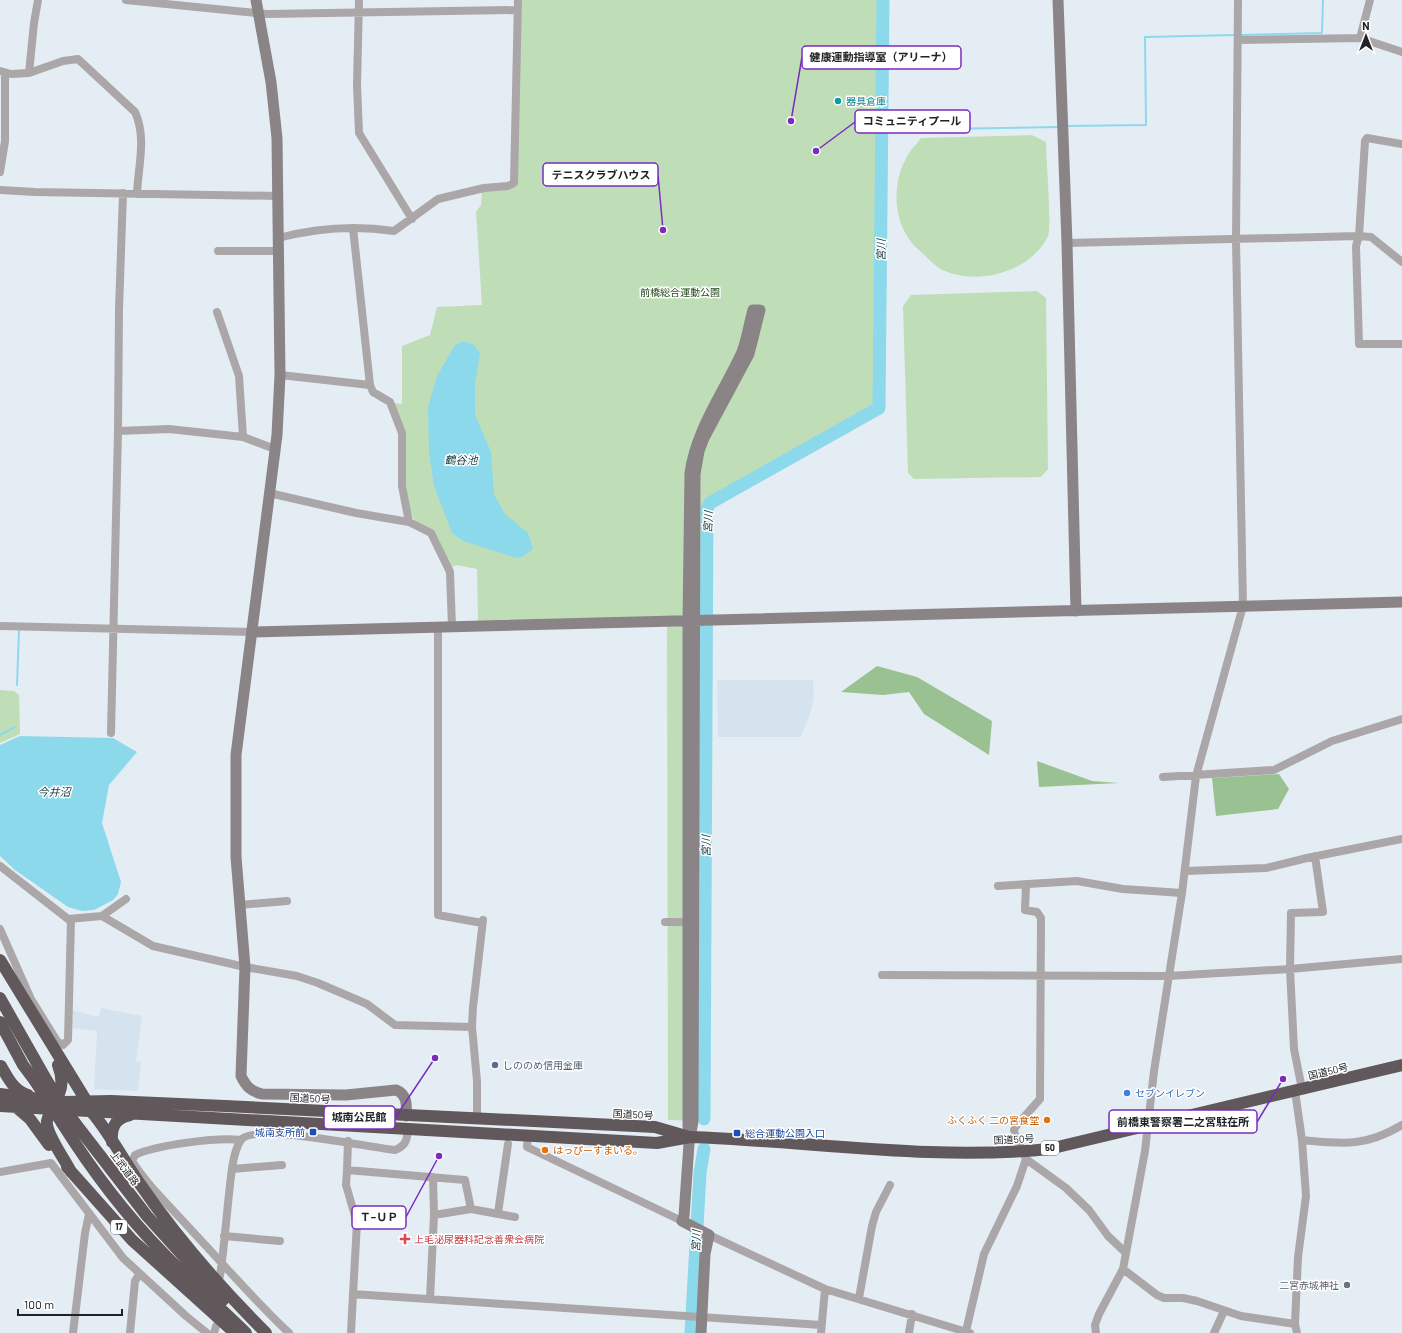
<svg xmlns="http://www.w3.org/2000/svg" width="1402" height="1333" viewBox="0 0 1402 1333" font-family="Barlow,'Noto Sans JP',sans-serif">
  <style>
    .built { fill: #d5e3ef }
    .green { fill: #bfdeb8 }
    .forest { fill: #9ac191 }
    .water { fill: #8cd9eb }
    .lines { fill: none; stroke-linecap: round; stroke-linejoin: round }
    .stream { stroke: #8cd9eb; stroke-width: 2 }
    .river { stroke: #8cd9eb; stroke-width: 13 }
    .street { stroke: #aba6a8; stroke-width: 8 }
    .secondary { stroke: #8b8487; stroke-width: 11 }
    .highway { stroke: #61585b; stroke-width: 12 }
    .highway-bridge { stroke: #61585b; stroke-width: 12 }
    .culture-dot { fill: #0f9aa8; stroke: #fff; stroke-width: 1.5 }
    .service-dot { fill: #5c6f8a; stroke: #fff; stroke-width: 1.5 }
    .shop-dot { fill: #3f7fe0; stroke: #fff; stroke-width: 1.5 }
    .food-dot { fill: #e8710a; stroke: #fff; stroke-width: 1.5 }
    .transit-dot { fill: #1a4fb4; stroke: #fff; stroke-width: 1.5 }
    .health-dot { fill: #e0444e; stroke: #fff; stroke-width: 1.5 }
    .worship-dot { fill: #6b7280; stroke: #fff; stroke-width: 1.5 }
    .labels { text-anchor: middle; stroke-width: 3; stroke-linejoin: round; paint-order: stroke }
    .shield { fill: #fff; stroke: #636466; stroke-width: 1 }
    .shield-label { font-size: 9px; font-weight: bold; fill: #202225 }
    .culture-label { font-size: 10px; fill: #0d838f; stroke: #fff; text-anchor: start }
    .park-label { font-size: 10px; fill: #193f0f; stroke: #fff }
    .service-label { font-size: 10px; fill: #4e5e75; stroke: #fff; text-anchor: start }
    .street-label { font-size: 10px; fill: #202225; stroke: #fff }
    .shop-label { font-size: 10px; fill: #366cbe; stroke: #fff; text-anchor: start }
    .food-label { font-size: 10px; fill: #c56008; stroke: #fff; text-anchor: end }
    .transit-label { font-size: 10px; fill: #164399; stroke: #fff; text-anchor: end }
    .health-label { font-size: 10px; fill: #be3a42; stroke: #fff; text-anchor: start }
    .worship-label { font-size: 10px; fill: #5b616d; stroke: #fff; text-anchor: end }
    .water-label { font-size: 11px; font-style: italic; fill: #153a42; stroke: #fff }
    .leader { fill: none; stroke: #7b2cbf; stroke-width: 1.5 }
    .callout-dot { fill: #7b2cbf; stroke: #fff; stroke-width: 1.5 }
    .callout { fill: #fff; stroke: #7b2cbf; stroke-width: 1.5 }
    .callout-label { font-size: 11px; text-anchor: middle; font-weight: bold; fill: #202225 }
  </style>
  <rect width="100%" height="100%" fill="#e5edf4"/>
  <path class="built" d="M717,680h96l1,16 -3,15 -10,26h-83z
    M101,1008l41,8 -6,45 5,1 -3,29 -44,-2 3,-58 -26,-3v-18l28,7z"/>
  <path class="green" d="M522,0h356l-1,408 -175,96 1,113 -2,504 -33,-1 -1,-503 -189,4 -1,-52 -21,-4 -5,3 -19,-36 -18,-11 -5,-16 -16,-102 9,1v-58l28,-11 7,-28 45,-2 -6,-93 5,-7 1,-14 30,-4z
    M1032,135l14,7c0,14 6,86 2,94 -16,35 -69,50 -103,35 -9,-3 -17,-13 -24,-19 -4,-4 -9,-8 -12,-13 -17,-24 -16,-60 -1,-84 3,-6 9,-11 13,-17z
    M1037,291l9,7 2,171 -7,8 -127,2 -6,-6 -5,-167 8,-11z
    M0,690l14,1 5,4 1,39 -20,9z"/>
  <path class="forest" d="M877,666l40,11 75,44 -3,34 -65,-41 -15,-22 -26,3 -42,-3z
    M1037,761l55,20 27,2 -80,4z
    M1279,774l10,15 -11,20 -62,7 -4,-38z"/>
  <path class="water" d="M464,341l10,4 6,8 -5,31v31l16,37 3,42 11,20 23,19 5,16 -11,8 -6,1 -53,-17 -11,-8 -18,-47 -5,-34 -1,-45 9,-31 18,-31z
    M20,736l93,2 24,14 -28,33 -7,38 19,59 -3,12 -5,6 -19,10 -12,1 -14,-4 -53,-37 -15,-14v-111z"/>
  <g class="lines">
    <path class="stream" d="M1241,35l81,-2 1,-33
      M1067,126l79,-1 -1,-88 91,-2
      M881,130l178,-3
      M17,685l2,-54
      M0,735l15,-8"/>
    <path class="river" d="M704,1119l3,-611 3,-5 169,-95 4,-408
      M691,1333l9,-160 4,-24"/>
    <path class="street" d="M126,0l141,14 250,-4
      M359,0l-2,85 2,48 53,86
      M1360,38l10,-38
      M1238,40l122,-2 42,14
      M0,71l11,3 18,-1 5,-50 4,-23
      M29,73l34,-12 15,-2 57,53c12,26 3,54 2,82
      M1402,144l-35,-6 -2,3 -6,95 -3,10 3,98h43
      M0,172l5,-31v-68
      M0,190l35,2 242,4
      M353,228l17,157 3,7 17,10 12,31v53l7,36
      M278,238c38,-10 77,-13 116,-7l44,-32 46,-11 24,-2 6,-3 4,-183
      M1067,243l292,-7 12,1 31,25
      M218,251h61
      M217,312l22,64 4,61 32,12
      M280,375l90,10
      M118,431l51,-2 74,8
      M269,493l87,20 53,9 22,11 19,39 2,55
      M0,626l253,6
      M438,627v288l44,8
      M111,733l7,-302 1,-121 4,-117
      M1163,777l111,-7 58,-29 70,-22
      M0,866l68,53 34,-3 51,30 92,21 52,9 21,7 49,21 28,21 77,2
      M1185,871l81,-3 41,-10 95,-19
      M1026,884l-1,26 12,2 4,6 -1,181 -24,27 -2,4 1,5 11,24 40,29 23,22 19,26 18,17
      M998,886l79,-5 46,8 59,4
      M239,905l48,-4
      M102,916l24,-17
      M665,922h27
      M0,929l31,70 26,42 6,4 5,-5 3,-120
      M882,975l286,1 122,-7 112,-10
      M1302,1089l-8,-40 -4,-80 1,-56 32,-1 -8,-56
      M1295,1091l7,49 4,56 -8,61 -3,67 2,9
      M477,1119v-38l-5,-54 1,-20 10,-87
      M528,1136l-1,11 155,74
      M241,1140c-23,-3 -85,5 -106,15l-3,6c17,27 41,48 62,72 32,34 61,68 95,100
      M1302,1140c42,4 63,7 100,-15
      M232,1169l50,-4
      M347,1170l1,-29
      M0,1172l51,-9 72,95 63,58 21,17
      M471,1209l44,8
      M498,1213l10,-69
      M434,1215l37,-6 -6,-29 -118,-10 -1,15 11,38 -4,71 468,31
      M709,1235l116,54 145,44
      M224,1236l56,5
      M1123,1269l34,26 7,3h19l14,3 44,15 54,8
      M220,1276c4,-27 6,-55 9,-82 2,-17 3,-38 11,-53 11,-20 131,7 155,9 10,-4 12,-9 13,-20
      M859,1298l13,-72 4,-14 14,-27
      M430,1299l4,-84 -1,-38
      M966,1331l18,-77 33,-68 9,-27
      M73,1333l12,-100 4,-19
      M130,1333l5,-52 4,-6
      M214,1333l2,-7
      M351,1333l2,-39
      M821,1333l4,-44
      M909,1333l3,-19
      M1096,1333l-1,-8 4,-11 24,-45 22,-118 9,-80 28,-178 14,-117 47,-170 -7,-366 2,-240
      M1214,1333l10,-22"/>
    <path class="secondary" d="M256,0l15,82 6,56 3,237 -3,60 -41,320v102l9,110 -4,109c5,10 9,15 21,18l84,1 50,-5c11,4 11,15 10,26
      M1058,0l9,243 9,368
      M253,632l1149,-30
      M690,1137l-2,-11v-505l2,-148c6,-44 34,-81 52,-121 5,-13 7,-28 11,-42h7l-11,44 -45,84 -5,13 -4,23 -2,647 -4,23 -5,72 -2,5 27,14 -4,19 -4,79"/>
    <path class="highway" d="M0,960l87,142
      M0,998l47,83
      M0,1022l23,43 12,16
      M1,1066c7,12 13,25 27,29
      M0,1094l64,8 47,-1 114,5 430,21 31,9
      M52,1103c12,-11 11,-25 6,-38
      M0,1106l657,37 33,-6c119,4 240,24 359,12l353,-84
      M58,1106c-5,4 -10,9 -11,15 -2,12 19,40 24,51
      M16,1107l14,12 19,26
      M88,1109c12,8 41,60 52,75 37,54 80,103 126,149
      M62,1123c29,46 62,90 101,130 26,27 55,53 83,80
      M75,1123l72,93 76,84
      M112,1142c-1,-15 3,-24 18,-27
      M67,1167l65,73 103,93"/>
    <path class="highway-bridge" d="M35,1081l27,42
      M47,1081l28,42"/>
  </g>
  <circle class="culture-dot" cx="838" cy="101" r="4"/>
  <circle class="service-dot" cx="495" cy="1065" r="4"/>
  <circle class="shop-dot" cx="1127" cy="1093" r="4"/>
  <g class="food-dot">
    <circle cx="1047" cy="1120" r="4"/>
    <circle cx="545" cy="1150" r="4"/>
  </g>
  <g class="transit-dot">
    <rect x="309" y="1128" width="8" height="8" rx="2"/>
    <rect x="733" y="1129" width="8" height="8" rx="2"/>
  </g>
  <path class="health-dot" d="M403 1233h4v4h4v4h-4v4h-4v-4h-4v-4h4z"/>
  <circle class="worship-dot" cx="1347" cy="1285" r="4"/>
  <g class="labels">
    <g class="shield">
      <rect x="1041" y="1141" width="18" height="14" rx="3"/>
      <rect x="111" y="1220" width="16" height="14" rx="3"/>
    </g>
    <g class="shield-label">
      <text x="1050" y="1151">50</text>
      <text x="119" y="1230">17</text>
    </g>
    <g class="culture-label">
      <text x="846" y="105">器具倉庫</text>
    </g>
    <g class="park-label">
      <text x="680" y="296">前橋総合運動公園</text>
    </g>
    <g class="service-label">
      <text x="503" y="1069">しののめ信用金庫</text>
    </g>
    <g class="street-label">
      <text transform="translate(1328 1071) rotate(-13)" y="4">国道50号</text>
      <text transform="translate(310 1098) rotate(3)" y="4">国道50号</text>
      <text transform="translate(633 1114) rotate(3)" y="4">国道50号</text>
      <text transform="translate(1014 1139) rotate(-3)" y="4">国道50号</text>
      <text transform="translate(125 1168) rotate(53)" y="4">上武道路</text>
    </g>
    <g class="shop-label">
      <text x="1135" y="1097">セブンイレブン</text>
    </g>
    <g class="food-label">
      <text x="1039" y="1124">ふくふく 二の宮食堂</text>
      <text x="553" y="1154" text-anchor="start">はっぴーすまいる。</text>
    </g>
    <g class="transit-label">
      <text x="305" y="1136">城南支所前</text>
      <text x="745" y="1137" text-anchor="start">総合運動公園入口</text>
    </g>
    <g class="health-label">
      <text x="414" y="1243">上毛泌尿器科記念善衆会病院</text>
    </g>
    <g class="worship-label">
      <text x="1339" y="1289">二宮赤城神社</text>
    </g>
    <g class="water-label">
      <text transform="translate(881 250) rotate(-90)" y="4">宮川</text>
      <text x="461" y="464">鶴谷池</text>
      <text transform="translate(708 522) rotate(-87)" y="4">宮川</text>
      <text x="54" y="796">今井沼</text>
      <text transform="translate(706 846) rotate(-90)" y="4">宮川</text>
      <text transform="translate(696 1241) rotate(-87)" y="4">宮川</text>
    </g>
  </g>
  <path class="leader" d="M791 121L802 57M816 151L855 122M663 230L658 175M435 1058L395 1118M1283 1079L1257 1122M439 1156L406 1217"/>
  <g class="callout-dot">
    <circle cx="791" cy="121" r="4"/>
    <circle cx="816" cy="151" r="4"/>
    <circle cx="663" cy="230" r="4"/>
    <circle cx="435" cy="1058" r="4"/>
    <circle cx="1283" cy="1079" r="4"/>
    <circle cx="439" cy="1156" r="4"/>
  </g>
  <g class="callout">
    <rect x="802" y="46" width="159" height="23" rx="4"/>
    <rect x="855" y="110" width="115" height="23" rx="4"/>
    <rect x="543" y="163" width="115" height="23" rx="4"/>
    <rect x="324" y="1106" width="71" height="23" rx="4"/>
    <rect x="1109" y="1110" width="148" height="23" rx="4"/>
    <rect x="352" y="1206" width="54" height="23" rx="4"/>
  </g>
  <g class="callout-label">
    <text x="881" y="61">健康運動指導室（アリーナ）</text>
    <text x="912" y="125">コミュニティプール</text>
    <text x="601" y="179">テニスクラブハウス</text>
    <text x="359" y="1121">城南公民館</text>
    <text x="1183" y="1126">前橋東警察署二之宮駐在所</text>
    <text x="379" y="1221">Ｔ−ＵＰ</text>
  </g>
  <g transform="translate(1366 36)" stroke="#ffffff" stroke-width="3" paint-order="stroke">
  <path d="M0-3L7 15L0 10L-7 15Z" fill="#202225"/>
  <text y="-6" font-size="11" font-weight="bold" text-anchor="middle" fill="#202225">N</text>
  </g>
  <path d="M18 1309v6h104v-6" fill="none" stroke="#202225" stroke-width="2"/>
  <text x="24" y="1309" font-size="12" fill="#202225" stroke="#ffffff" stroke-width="3" paint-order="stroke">100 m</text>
</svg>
